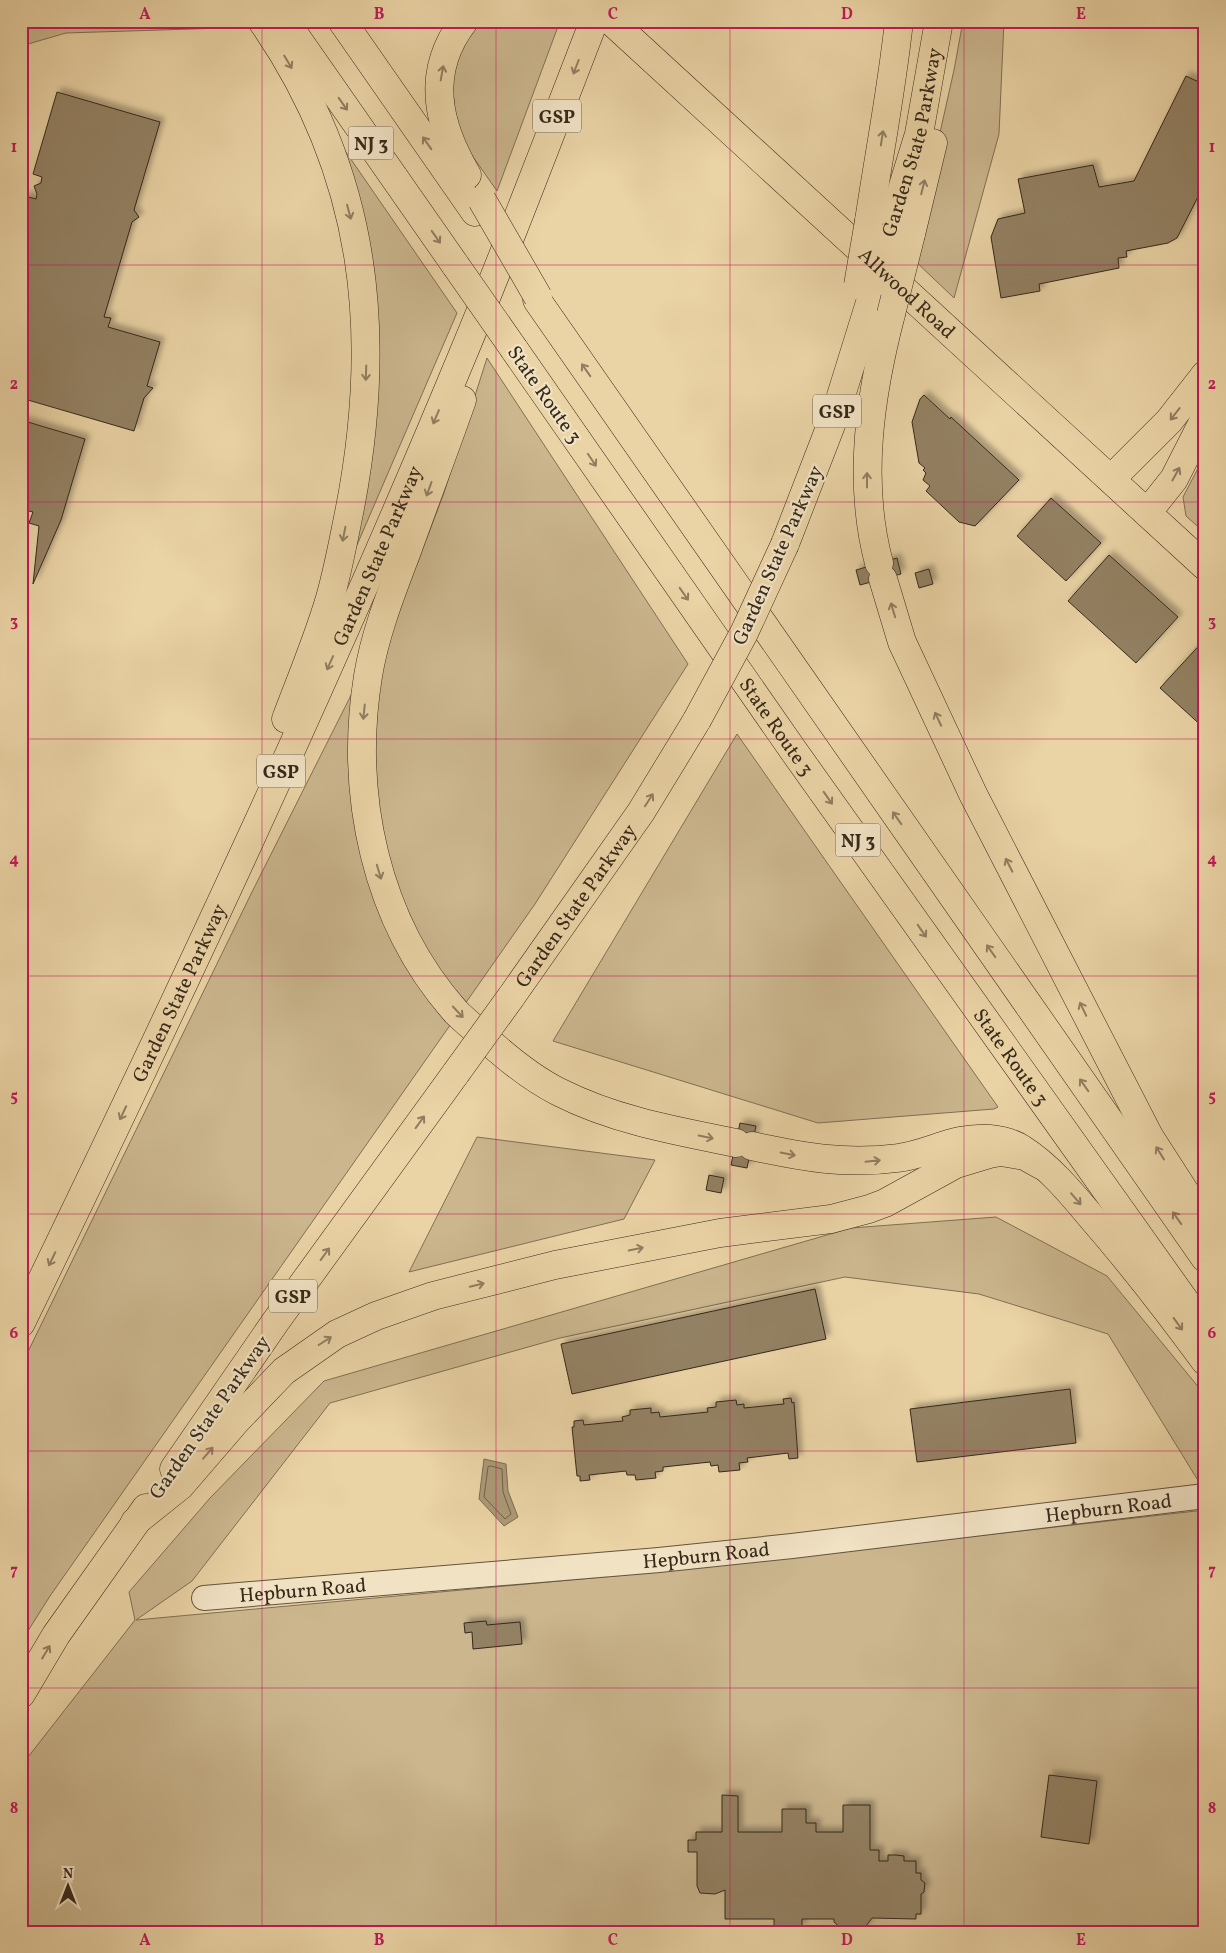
<svg xmlns="http://www.w3.org/2000/svg" width="1226" height="1953" viewBox="0 0 1226 1953" font-family="Vollkorn,serif">
  <style>
    .green { fill: #cbb68e; stroke: #807054 }
    .water { fill: #ac9976; stroke: #7c6c52 }
    .lines { fill: none; stroke-linecap: round; stroke-linejoin: round }
    .shore { stroke: #706148; stroke-width: 1 }
    .building { fill: #938163; stroke: #35291b; filter: url(#shadow) }
    .minor-casing { stroke: #62543e; stroke-width: 26 }
    .major-casing { stroke: #35291b; stroke-width: 29 }
    .highway-casing { stroke: #35291b; stroke-width: 29 }
    .minor { stroke: #f1e2c4; stroke-width: 24 }
    .major { stroke: #ead3a5; stroke-width: 28 }
    .highway { stroke: #ead3a5; stroke-width: 28 }
    .highway-bridge-casing { stroke: #35291b; stroke-width: 29; stroke-linecap: butt }
    .highway-bridge { stroke: #ead3a5; stroke-width: 28 }
    .oneway { stroke: #907e60 }
    .grid { fill: none; stroke: #c2185b; stroke-width: 1; stroke-opacity: 0.55 }
    .labels { text-anchor: middle; stroke-width: 4.5; stroke-linejoin: round; paint-order: stroke }
    .shield { fill: #f1e2c4; stroke: #6d604e; stroke-width: 1 }
    .shield-label { font-size: 19px; font-weight: bold; fill: #35291b }
    .street-label { font-size: 20px; fill: #35291b; stroke: #f1e2c4 }
    .neatline { fill: none; stroke: #c2185b; stroke-width: 2 }
    .grid-label { font-size: 16px; text-anchor: middle; font-weight: bold; fill: #c2185b }
  </style>
  <defs>
    <filter id="shadow"><feDropShadow dx="4.5" dy="-4.5" stdDeviation="2.5" flood-color="#0004"/></filter>
  </defs>
  <rect width="100%" height="100%" fill="#ead3a5"/>
  <filter id="stains"><feTurbulence type="fractalNoise" baseFrequency=".004" numOctaves="4"/><feColorMatrix values="0 0 0 0 .2 0 0 0 0 .09 0 0 0 0 .02 0 0 0 .5 -.17"/></filter>
  <radialGradient id="worn" r=".72"><stop offset=".6" stop-color="#630" stop-opacity="0"/><stop offset="1" stop-color="#630" stop-opacity=".3"/></radialGradient>
  <path class="green" d="M26,21h223l5,6 -188,6 -45,13v-16z
    M480,21h80l-63,170 -40,-57 -5,-54 14,-46z
    M963,21h41l-5,113 -45,164 -42,-40 42,-188z
    M339,142l118,171 -103,239 13,-97z
    M487,358l201,306 -153,240 -485,692 -29,46v-276l230,-472 166,-330 27,-71z
    M1205,455v78l-19,-17 -3,-19z
    M737,734l261,373 -4,2 -176,14 -265,-82z
    M477,1137l178,23 -31,59 -215,53z
    M996,1217l111,59 98,119v91l-3,1 -94,-153 -129,-40 -134,-17 -285,61 -230,65 -138,178 -56,39 532,-49 537,-61v422h-1184v-166l114,-146 -6,-28 81,-94 114,-117 527,-153z"/>
  <path class="water" d="M484,1459l22,5 2,27 10,26 -14,9 -25,-27z"/>
  <g class="lines">
    <path class="shore" d="M491,1466l11,3 1,23 8,22 -6,5 -21,-22 4,-30z"/>
  </g>
  <path class="building" d="M1186,76l19,9v98l-28,55 -9,5 -42,8 1,6 -9,1 1,10 -80,16 1,7 -39,7 -10,-61 7,-18 27,-6 -7,-34 75,-14 6,22 35,-6z
    M57,92l103,30 -26,88 5,7 -7,5 -28,95 7,1 -3,9 52,15 -13,44 6,2 -9,10 -10,33 -113,-33v-188l4,-14 11,3 1,-5 -3,-8 7,-3 1,-6 -9,-3z
    M924,395l26,24 1,-2 68,63 -44,46 -16,-4 -33,-31 4,-5 -7,-6 3,-7 -3,-3 2,-2 -6,-5 -7,-41 8,-23z
    M21,420l64,19 -24,81 -28,64 6,-58 -10,-3 4,-11 -12,-3z
    M1051,498l50,45 -35,38 -49,-45z
    M1109,555l69,62 -42,46 -68,-62z
    M897,558l4,16 -41,11 -4,-15z
    M929,569l4,15 -14,4 -4,-15z
    M1205,639v90l-45,-41z
    M740,1123l16,3 -9,42 -16,-3z
    M709,1175l15,3 -3,15 -15,-3z
    M815,1289l11,50 -254,55 -11,-50z
    M1070,1389l6,54 -159,19 -7,-53z
    M791,1398l1,5 2,-1 4,56 -9,1 -1,-6 -41,5 1,4 -9,1 1,7 -21,2 -1,-7 -7,1 -1,-4 -47,5v4l-8,1 1,6 -20,2 -1,-5h-8l-1,-4 -37,4 1,5 -10,1v-5h-3l-5,-49h2v-6l9,-1 1,5 39,-4 -1,-4 8,-2v-5l21,-2v5l8,-1 1,5 48,-5 -1,-4 9,-1v-5l20,-2 1,5 7,-1v4l40,-4 -1,-5z
    M486,1621l1,4 33,-3 2,22 -49,5 -1,-17 -7,1 -1,-10z
    M1049,1775l48,6 -8,63 -48,-7z
    M722,1795l16,1v36h44v-23h24v14h10v9h27v-27h27v45h9v11h9v-6h8l8,1v5h12v12h5v7l4,3 -1,9 -3,2v20h-5v5l-44,-1 -9,12h-20l-9,-8v-3h-32v8h-28v-8h-49v-29l-10,4 -15,-1 -3,-7v-34h-9v-12h8v-8h26z"/>
  <g class="lines">
    <g class="minor-casing">
      <g id="minor">
        <path id="s1" d="M204,1598l455,-38 133,-14 413,-50"/>
      </g>
    </g>
    <g class="major-casing">
      <g id="major">
        <path id="s2" d="M611,21l594,545"/>
        <path d="M1111,479l58,-58 36,-46"/>
        <path d="M1147,513l27,-34 31,-61"/>
      </g>
    </g>
    <g class="highway-casing">
      <g id="highway">
        <path d="M262,21c106,153 122,314 87,492 -6,29 -11,57 -19,85 -12,41 -29,81 -44,121"/>
        <path d="M285,21l171,245"/>
        <path d="M342,21l133,191"/>
        <path d="M464,21c-39,51 -27,103 3,154"/>
        <path d="M869,221c10,-67 23,-133 30,-200"/>
        <path d="M911,234l22,-91"/>
        <path id="s3" d="M887,238l32,-104 20,-113"/>
        <path d="M537,300l668,958"/>
        <path id="s4" d="M514,349l279,401 412,579"/>
        <path d="M462,400c-18,51 -37,101 -55,151 -15,40 -32,82 -39,125 -19,118 7,245 88,336 9,9 19,17 29,26 23,21 46,40 74,54 55,28 117,39 177,51"/>
        <path d="M785,544l51,-132 36,-116"/>
        <path d="M879,563c-22,-82 -9,-168 12,-249"/>
        <path d="M883,579l19,63 71,152 176,342 56,87"/>
        <path id="s5" d="M511,997l130,-185 56,-92"/>
        <path d="M752,1146c50,11 94,19 146,12 32,-4 56,-22 92,-19 11,1 23,4 32,10 27,17 50,45 70,69 40,46 77,94 113,143"/>
        <path id="s6" d="M21,1323c155,-319 306,-641 442,-969 46,-110 88,-222 131,-333"/>
        <path d="M174,1469l102,-148 180,-248"/>
        <path d="M135,1522l45,-36 56,-65 48,-50 53,-37 39,-18 57,-20 122,-31 165,-32 111,-14 38,-10 16,-6 71,-39 33,-10 12,-2 24,4 16,9"/>
        <path d="M21,1694l35,-59 90,-127"/>
      </g>
    </g>
    <use href="#minor" class="minor"/>
    <use href="#major" class="major"/>
    <use href="#highway" class="highway"/>
    <g class="highway-bridge-casing">
      <path id="highway-bridge" d="M482,200l56,97
        M456,266l58,83
        M875,282l12,-44
        M858,285l11,-64
        M891,314l20,-80
        M697,720l47,-87 41,-89
        M456,1073l55,-76"/>
    </g>
    <use href="#highway-bridge" class="highway-bridge"/>
  </g>
  <defs><path id="oneway-shaft" d="M-6 0H5M1.5-3L5.5 0L1.5 3" fill="none" stroke-width="1.6" stroke-linecap="round" stroke-linejoin="round" transform="scale(1.25)"/></defs>
  <g class="oneway">
    <use href="#oneway-shaft" transform="translate(288 62) rotate(59)"/>
    <use href="#oneway-shaft" transform="translate(576 67) rotate(111)"/>
    <use href="#oneway-shaft" transform="translate(442 73) rotate(-80)"/>
    <use href="#oneway-shaft" transform="translate(343 104) rotate(55)"/>
    <use href="#oneway-shaft" transform="translate(882 138) rotate(-81)"/>
    <use href="#oneway-shaft" transform="translate(427 143) rotate(-125)"/>
    <use href="#oneway-shaft" transform="translate(923 187) rotate(-76)"/>
    <use href="#oneway-shaft" transform="translate(349 212) rotate(75)"/>
    <use href="#oneway-shaft" transform="translate(436 237) rotate(55)"/>
    <use href="#oneway-shaft" transform="translate(586 370) rotate(-125)"/>
    <use href="#oneway-shaft" transform="translate(366 373) rotate(92)"/>
    <use href="#oneway-shaft" transform="translate(1175 414) rotate(128)"/>
    <use href="#oneway-shaft" transform="translate(436 417) rotate(113)"/>
    <use href="#oneway-shaft" transform="translate(592 460) rotate(56)"/>
    <use href="#oneway-shaft" transform="translate(1176 474) rotate(-61)"/>
    <use href="#oneway-shaft" transform="translate(867 480) rotate(-90)"/>
    <use href="#oneway-shaft" transform="translate(429 489) rotate(110)"/>
    <use href="#oneway-shaft" transform="translate(344 534) rotate(101)"/>
    <use href="#oneway-shaft" transform="translate(684 594) rotate(55)"/>
    <use href="#oneway-shaft" transform="translate(893 610) rotate(-107)"/>
    <use href="#oneway-shaft" transform="translate(330 663) rotate(114)"/>
    <use href="#oneway-shaft" transform="translate(364 712) rotate(96)"/>
    <use href="#oneway-shaft" transform="translate(938 719) rotate(-115)"/>
    <use href="#oneway-shaft" transform="translate(828 798) rotate(55)"/>
    <use href="#oneway-shaft" transform="translate(649 800) rotate(-57)"/>
    <use href="#oneway-shaft" transform="translate(897 818) rotate(-125)"/>
    <use href="#oneway-shaft" transform="translate(1009 865) rotate(-117)"/>
    <use href="#oneway-shaft" transform="translate(379 872) rotate(73)"/>
    <use href="#oneway-shaft" transform="translate(922 931) rotate(55)"/>
    <use href="#oneway-shaft" transform="translate(991 951) rotate(-125)"/>
    <use href="#oneway-shaft" transform="translate(1083 1009) rotate(-116)"/>
    <use href="#oneway-shaft" transform="translate(458 1012) rotate(47)"/>
    <use href="#oneway-shaft" transform="translate(1084 1085) rotate(-125)"/>
    <use href="#oneway-shaft" transform="translate(123 1113) rotate(115)"/>
    <use href="#oneway-shaft" transform="translate(420 1122) rotate(-54)"/>
    <use href="#oneway-shaft" transform="translate(706 1137) rotate(11)"/>
    <use href="#oneway-shaft" transform="translate(1160 1153) rotate(-122)"/>
    <use href="#oneway-shaft" transform="translate(788 1154) rotate(11)"/>
    <use href="#oneway-shaft" transform="translate(873 1161) rotate(-6)"/>
    <use href="#oneway-shaft" transform="translate(1076 1199) rotate(49)"/>
    <use href="#oneway-shaft" transform="translate(1177 1218) rotate(-125)"/>
    <use href="#oneway-shaft" transform="translate(636 1249) rotate(-11)"/>
    <use href="#oneway-shaft" transform="translate(325 1254) rotate(-54)"/>
    <use href="#oneway-shaft" transform="translate(52 1259) rotate(116)"/>
    <use href="#oneway-shaft" transform="translate(477 1285) rotate(-14)"/>
    <use href="#oneway-shaft" transform="translate(1178 1324) rotate(54)"/>
    <use href="#oneway-shaft" transform="translate(325 1341) rotate(-32)"/>
    <use href="#oneway-shaft" transform="translate(208 1453) rotate(-49)"/>
    <use href="#oneway-shaft" transform="translate(46 1652) rotate(-59)"/>
  </g>
  <path class="grid" d="M262,21v1911M496,21v1911M730,21v1911M964,21v1911M21,265h1184M21,502h1184M21,739h1184M21,976h1184M21,1214h1184M21,1451h1184M21,1688h1184"/>
  <g class="labels">
    <g class="shield">
      <rect x="533" y="99.5" width="48" height="33" rx="4"/>
      <rect x="348.5" y="126.5" width="45" height="33" rx="4"/>
      <rect x="813" y="394.5" width="48" height="33" rx="4"/>
      <rect x="257" y="754.5" width="48" height="33" rx="4"/>
      <rect x="835.5" y="823.5" width="45" height="33" rx="4"/>
      <rect x="269" y="1279.5" width="48" height="33" rx="4"/>
    </g>
    <g class="shield-label">
      <text x="557" y="123">GSP</text>
      <text x="371" y="150">NJ 3</text>
      <text x="837" y="418">GSP</text>
      <text x="281" y="778">GSP</text>
      <text x="858" y="847">NJ 3</text>
      <text x="293" y="1303">GSP</text>
    </g>
    <g class="street-label">
      <text dy="7" stroke="none"><textPath href="#s3" startOffset="99">Garden State Parkway</textPath></text>
      <text dy="7" stroke="none"><textPath href="#s2" startOffset="402">Allwood Road</textPath></text>
      <text transform="translate(545 394) rotate(55)" y="7">State Route 3</text>
      <text dy="7" stroke="none"><textPath href="#s6" startOffset="846">Garden State Parkway</textPath></text>
      <text transform="translate(777 555) rotate(-66)" y="7">Garden State Parkway</text>
      <text dy="7" stroke="none"><textPath href="#s4" startOffset="460">State Route 3</textPath></text>
      <text dy="7" stroke="none"><textPath href="#s5" startOffset="112">Garden State Parkway</textPath></text>
      <text dy="7" stroke="none"><textPath href="#s6" startOffset="366">Garden State Parkway</textPath></text>
      <text dy="7" stroke="none"><textPath href="#s4" startOffset="865">State Route 3</textPath></text>
      <text transform="translate(209 1417) rotate(-55)" y="7">Garden State Parkway</text>
      <text dy="7" stroke="none"><textPath href="#s1" startOffset="909">Hepburn Road</textPath></text>
      <text dy="7" stroke="none"><textPath href="#s1" startOffset="504">Hepburn Road</textPath></text>
      <text dy="7" stroke="none"><textPath href="#s1" startOffset="99">Hepburn Road</textPath></text>
    </g>
  </g>
  <rect width="1226" height="1953" fill="none" stroke="#ead3a5" stroke-width="55"/>
  <g transform="translate(68 1886)" stroke="#f1e2c4" stroke-width="4" paint-order="stroke">
  <path d="M0-4L9 19L0 12L-9 19Z" fill="#35291b"/>
  <text y="-8" font-size="14" font-weight="bold" text-anchor="middle" fill="#35291b">N</text>
  </g>
  <rect x="28" y="28" width="1170" height="1898" class="neatline"/>
  <g class="grid-label">
    <text x="145" y="19">A</text>
    <text x="379" y="19">B</text>
    <text x="613" y="19">C</text>
    <text x="847" y="19">D</text>
    <text x="1081" y="19">E</text>
    <text x="14" y="152">1</text>
    <text x="1212" y="152">1</text>
    <text x="14" y="389">2</text>
    <text x="1212" y="389">2</text>
    <text x="14" y="626">3</text>
    <text x="1212" y="626">3</text>
    <text x="14" y="864">4</text>
    <text x="1212" y="864">4</text>
    <text x="14" y="1101">5</text>
    <text x="1212" y="1101">5</text>
    <text x="14" y="1338">6</text>
    <text x="1212" y="1338">6</text>
    <text x="14" y="1575">7</text>
    <text x="1212" y="1575">7</text>
    <text x="14" y="1813">8</text>
    <text x="1212" y="1813">8</text>
    <text x="145" y="1945">A</text>
    <text x="379" y="1945">B</text>
    <text x="613" y="1945">C</text>
    <text x="847" y="1945">D</text>
    <text x="1081" y="1945">E</text>
  </g>
  <rect width="100%" height="100%" filter="url(#stains)"/>
  <rect width="100%" height="100%" fill="url(#worn)"/>
</svg>
